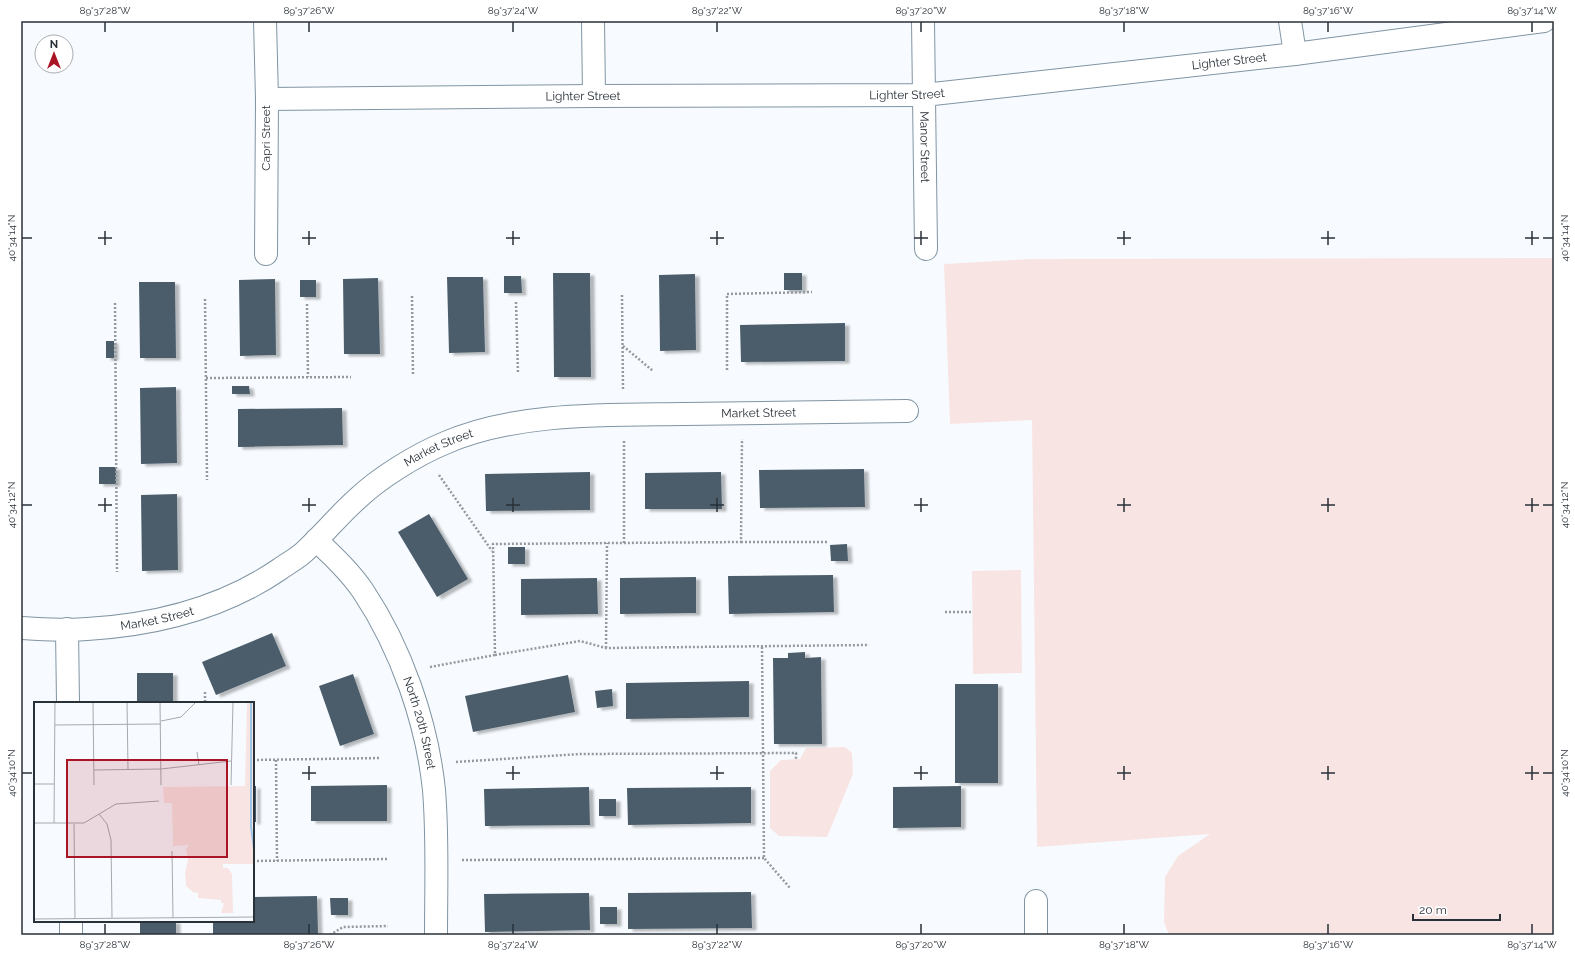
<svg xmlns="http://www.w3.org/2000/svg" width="1575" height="956" viewBox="0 0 1575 956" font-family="Raleway,sans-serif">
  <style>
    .green { fill: #f8e5e3 }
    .building { fill: #4b5d6b; filter: url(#shadow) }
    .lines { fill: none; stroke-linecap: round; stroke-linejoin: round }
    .minor-casing { stroke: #8094a3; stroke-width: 24 }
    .path { stroke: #93999f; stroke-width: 2.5; stroke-dasharray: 2 2; stroke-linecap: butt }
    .minor { stroke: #fff; stroke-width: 22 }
    .ticks { fill: none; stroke: #293138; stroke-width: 1.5 }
    .labels { text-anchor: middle; stroke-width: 4; stroke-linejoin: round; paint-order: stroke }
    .street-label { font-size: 12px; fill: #293138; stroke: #fff }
    .inset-river { fill: none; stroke: #9dc6e6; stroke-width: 2 }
    .inset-road { fill: none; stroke: #a5aaaf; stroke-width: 1 }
    .view { fill: #aa1525; fill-opacity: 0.15; stroke: #aa1525; stroke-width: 2 }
    .inset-edge { fill: none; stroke: #293138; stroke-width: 2 }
    .neatline { fill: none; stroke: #293138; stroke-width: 1.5 }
    .ticks-label { font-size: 10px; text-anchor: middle; fill: #293138 }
  </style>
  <defs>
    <filter id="shadow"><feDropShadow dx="4.5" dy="2.5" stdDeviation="1" flood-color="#0004"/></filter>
  </defs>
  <rect width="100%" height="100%" fill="#f7fbff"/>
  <path class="green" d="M1547,258h7v677h-385l-5,-13 1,-45 13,-21 32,-22 -173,13 -5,-427 -82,4 -6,-160 86,-5z
    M1021,570l1,103 -49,1 -1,-103z
    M845,747l7,6 1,21 -26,63 -48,-1 -9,-8v-57l11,-11 19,-1 6,-11z"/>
  <path class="building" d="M553,273h37l1,104h-37z
    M784,273h18v17h-18z
    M695,274l1,76 -36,1 -1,-76z
    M504,276h17l1,17h-18z
    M447,277h36l2,75 -36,1z
    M378,278l2,76h-36l-1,-75z
    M275,279l1,76 -36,1 -1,-76z
    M300,280h16v17h-16z
    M139,282h36l1,76h-36z
    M845,323v38l-104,1 -1,-37z
    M106,341h8v17h-8z
    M232,386h17l1,8h-18z
    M176,387l1,76 -36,1 -1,-76z
    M342,408l1,37 -105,2v-38z
    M99,467h17v17h-17z
    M864,469l1,38 -105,1 -1,-38z
    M590,472v38l-104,1 -1,-37z
    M721,472l1,37h-77v-36z
    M177,494l1,76 -36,1 -1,-76z
    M429,514l39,65 -31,18 -39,-65z
    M847,544l1,17h-17l-1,-16z
    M508,547h17v17h-17z
    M833,575l1,37 -105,2 -1,-38z
    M696,577v36l-76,1v-36z
    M597,578l1,36 -77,1v-36z
    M272,633l14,33 -70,29 -14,-33z
    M805,652v6l16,-1 1,87h-48l-1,-86h15v-5z
    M137,673h36v30h-36z
    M353,674l21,60 -34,12 -21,-60z
    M568,675l7,37 -102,20 -8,-36z
    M749,681v36l-123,2v-36z
    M955,684h43v99h-43z
    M612,689l1,17 -16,2 -2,-17z
    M387,785v36h-76v-35z
    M253,786h3v36h-3z
    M961,786v41l-68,1v-41z
    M589,787l1,38 -105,1 -1,-37z
    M751,787v36l-123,2 -1,-37z
    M599,799h17v17h-17z
    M751,892l1,36 -124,1v-36z
    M589,893l1,37 -105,2 -1,-38z
    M317,896l1,38 -105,1v-14h40v-24z
    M330,898h18v17h-17z
    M600,907h17v17h-17z
    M140,921h36v14h-36z"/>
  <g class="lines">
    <g class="minor-casing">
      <g id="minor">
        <path d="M265,21l2,78 -1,155"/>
        <path d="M593,21l1,75"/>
        <path id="s1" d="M923,21l3,228"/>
        <path d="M1290,21l5,33"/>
        <path id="s2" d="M267,99l327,-3 330,-1 371,-41 249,-33"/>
        <path id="s3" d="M316,540c17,16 34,32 47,51 38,57 64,131 71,199 4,48 2,97 2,145"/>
        <path id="s4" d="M21,628c22,1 45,3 66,1 69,-4 136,-21 193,-60 7,-5 16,-10 23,-16 19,-17 35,-37 54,-54 22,-21 59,-44 88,-56 71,-31 162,-28 239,-29 74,-1 149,-2 223,-3"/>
        <path d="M67,629l1,74"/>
        <path d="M1036,901v34"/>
        <path d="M71,921v14"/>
      </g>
    </g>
    <path class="path" d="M622,295l1,94
      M412,296l1,80
      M205,299l2,181
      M516,302l2,72
      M115,303l2,269
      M307,304l1,73
      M623,346l30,25
      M727,370v-76l85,-2
      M206,378l145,-1
      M624,441v102
      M439,475l53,76
      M741,542h87
      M945,612h27
      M762,647l2,211 26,30
      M606,648l1,-105
      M495,655l85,-14 26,7 263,-3
      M430,667l65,-12 -2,-111 248,-2 1,-103
      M205,692v11
      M253,760l128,-2
      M276,760l1,101
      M456,762l124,-8 216,-1v7
      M462,860l302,-2
      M253,861l134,-2
      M330,935l13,-8 45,-1"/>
    <use href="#minor" class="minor"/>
  </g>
  <path class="ticks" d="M105,22v10M309,22v10M513,22v10M717,22v10M921,22v10M1124,22v10M1328,22v10M1532,22v10M105,231v14M309,231v14M513,231v14M717,231v14M921,231v14M1124,231v14M1328,231v14M1532,231v14M22,238h10M98,238h14M302,238h14M506,238h14M710,238h14M914,238h14M1117,238h14M1321,238h14M1525,238h14M1543,238h10M105,498v14M309,498v14M513,498v14M717,498v14M921,498v14M1124,498v14M1328,498v14M1532,498v14M22,505h10M98,505h14M302,505h14M506,505h14M710,505h14M914,505h14M1117,505h14M1321,505h14M1525,505h14M1543,505h10M309,766v14M513,766v14M717,766v14M921,766v14M1124,766v14M1328,766v14M1532,766v14M22,773h10M302,773h14M506,773h14M710,773h14M914,773h14M1117,773h14M1321,773h14M1525,773h14M1543,773h10M105,924v10M309,924v10M513,924v10M717,924v10M921,924v10M1124,924v10M1328,924v10M1532,924v10"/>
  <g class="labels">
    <g class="street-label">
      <text dy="4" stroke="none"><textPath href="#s2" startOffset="964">Lighter Street</textPath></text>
      <text dy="4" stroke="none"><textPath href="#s2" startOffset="640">Lighter Street</textPath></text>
      <text dy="4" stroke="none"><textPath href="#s2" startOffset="316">Lighter Street</textPath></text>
      <text transform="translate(266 138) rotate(-90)" y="4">Capri Street</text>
      <text dy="4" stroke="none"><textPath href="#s1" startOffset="126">Manor Street</textPath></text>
      <text dy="4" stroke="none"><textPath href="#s4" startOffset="797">Market Street</textPath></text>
      <text dy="4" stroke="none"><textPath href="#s4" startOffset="472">Market Street</textPath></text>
      <text dy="4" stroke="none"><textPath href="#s4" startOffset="137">Market Street</textPath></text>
      <text dy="4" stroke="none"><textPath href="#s3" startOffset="214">North 20th Street</textPath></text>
    </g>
  </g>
  <g transform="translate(34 702)">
    <rect width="220" height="220" fill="#f7fbff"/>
    <path d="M213,0h7v208l-1,-46h-30v4h5l4,6 1,39h-12l3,-10h-3v-3l-23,-2v-5l-5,-1 -7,-6 -1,-14 3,-12 -2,-11 3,-4 -16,1 -1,-43h-8l-1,-16 82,-1z" fill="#f8e5e3"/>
    <path class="inset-river" d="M217,0v125l3,22"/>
    <path class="inset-road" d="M59,0l1,83M93,0l1,67M126,0l1,83M127,19l20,-4 15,-15M21,23l106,-1M163,50l2,13M60,68l67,-1 70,-8M0,82h20M197,83l2,-83M65,112l8,10 4,16 1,78M0,121h50l32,-19 43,-3M20,121l1,-121M40,122l1,95M138,149l1,67M0,217l220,-2"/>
    <path class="view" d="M33,58h160v97h-160z"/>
    <rect width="220" height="220" class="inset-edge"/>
  </g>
  <rect width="1575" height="956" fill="none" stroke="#ffffff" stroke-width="44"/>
  <g transform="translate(54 54)"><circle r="19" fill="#ffffff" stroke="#a9adaf"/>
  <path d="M0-3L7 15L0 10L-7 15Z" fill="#aa1525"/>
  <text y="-6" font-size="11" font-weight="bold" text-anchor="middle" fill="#293138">N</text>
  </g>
  <path d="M1413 914v6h87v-6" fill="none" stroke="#293138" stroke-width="2"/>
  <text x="1419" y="914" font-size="12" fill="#293138" stroke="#ffffff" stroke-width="3" paint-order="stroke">20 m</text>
  <rect x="22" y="22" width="1531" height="912" class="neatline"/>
  <g class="ticks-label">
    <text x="105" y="14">89°37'28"W</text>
    <text x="309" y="14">89°37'26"W</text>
    <text x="513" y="14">89°37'24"W</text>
    <text x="717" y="14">89°37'22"W</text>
    <text x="921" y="14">89°37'20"W</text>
    <text x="1124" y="14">89°37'18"W</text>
    <text x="1328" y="14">89°37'16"W</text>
    <text x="1532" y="14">89°37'14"W</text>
    <text transform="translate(11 238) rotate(-90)" y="4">40°34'14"N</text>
    <text transform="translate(1564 238) rotate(-90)" y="4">40°34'14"N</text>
    <text transform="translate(11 505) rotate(-90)" y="4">40°34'12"N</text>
    <text transform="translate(1564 505) rotate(-90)" y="4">40°34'12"N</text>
    <text transform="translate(11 773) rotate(-90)" y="4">40°34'10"N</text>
    <text transform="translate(1564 773) rotate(-90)" y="4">40°34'10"N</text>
    <text x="105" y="948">89°37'28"W</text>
    <text x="309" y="948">89°37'26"W</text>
    <text x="513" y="948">89°37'24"W</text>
    <text x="717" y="948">89°37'22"W</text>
    <text x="921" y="948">89°37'20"W</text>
    <text x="1124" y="948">89°37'18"W</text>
    <text x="1328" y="948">89°37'16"W</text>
    <text x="1532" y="948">89°37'14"W</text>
  </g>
</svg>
